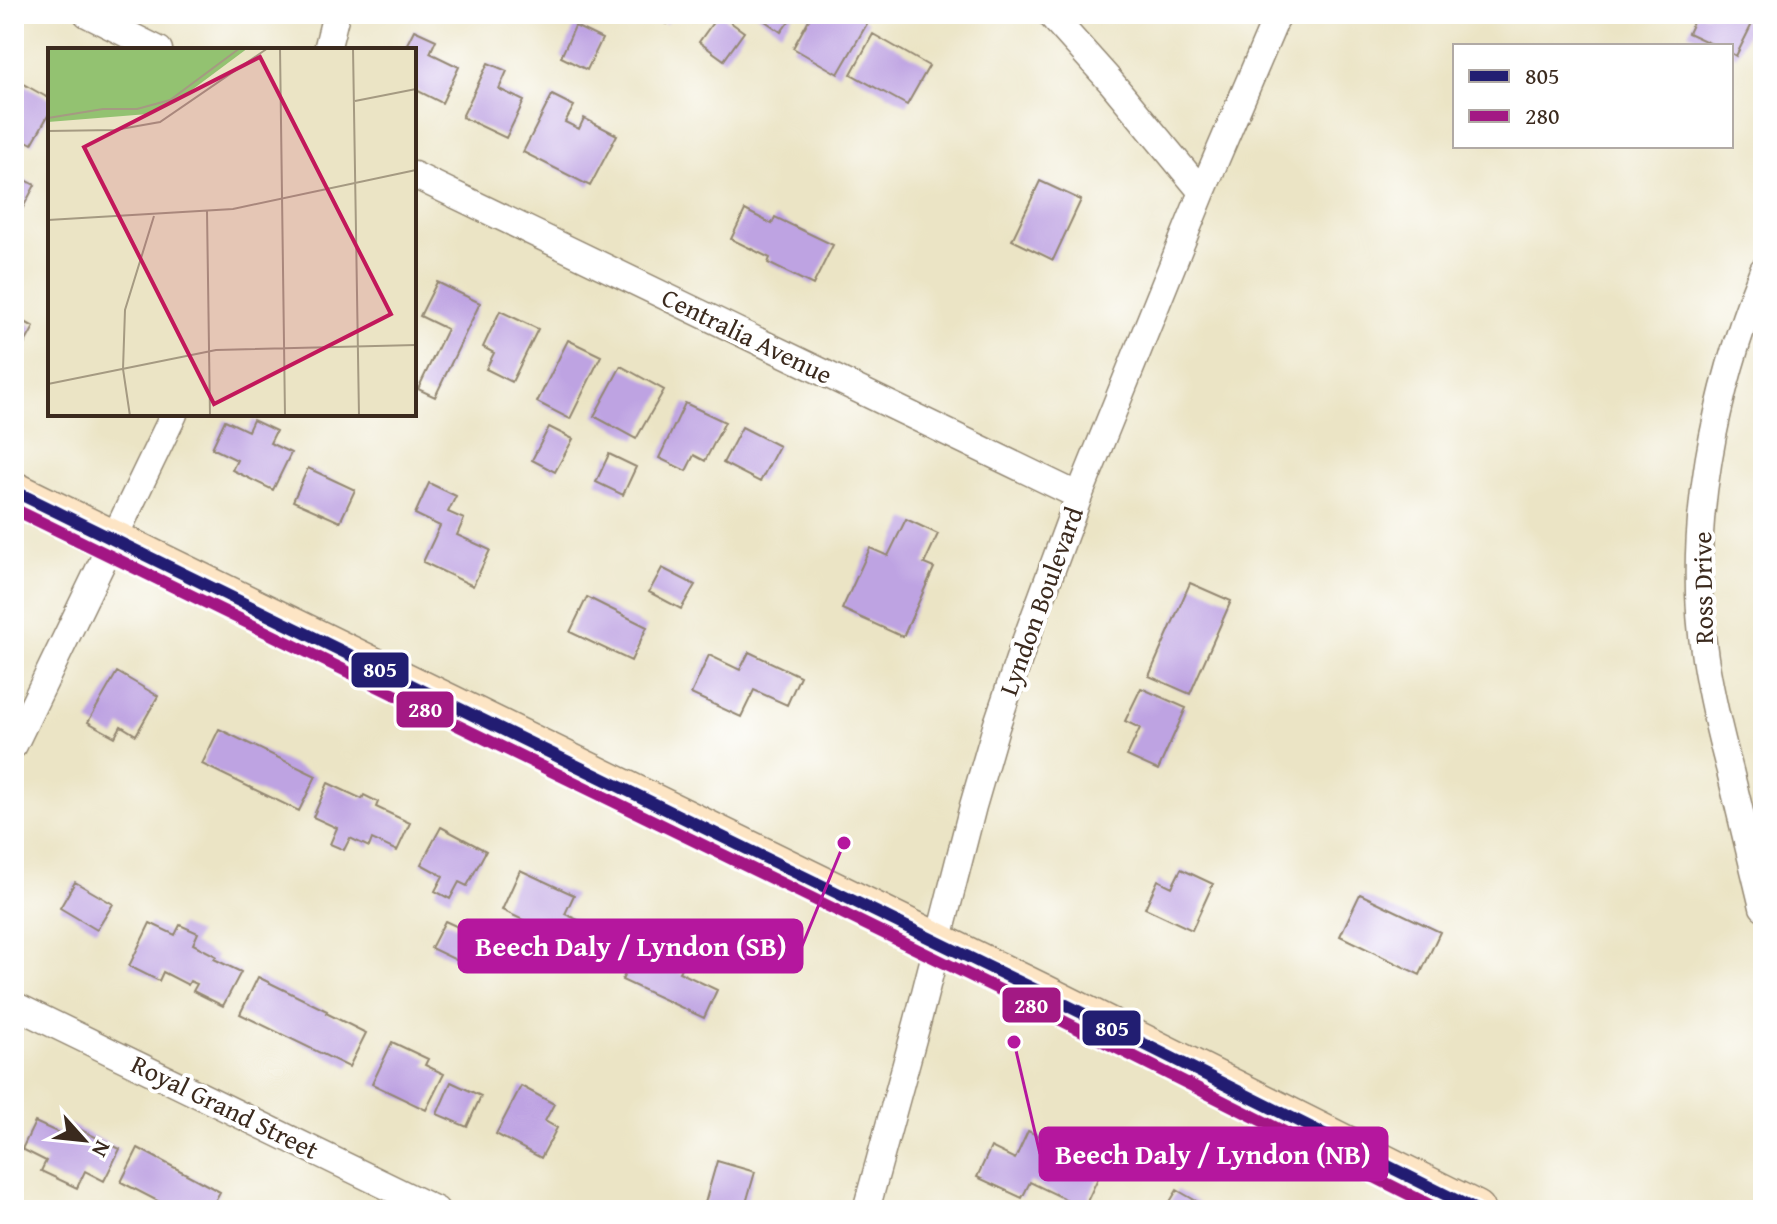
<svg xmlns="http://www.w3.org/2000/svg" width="1777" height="1224" viewBox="0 0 1777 1224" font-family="'Gentium Book Plus',serif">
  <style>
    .building { fill: #bea3e2 }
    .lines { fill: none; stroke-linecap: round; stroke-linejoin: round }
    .street-casing { stroke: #938772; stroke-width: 29 }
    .secondary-casing { stroke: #938772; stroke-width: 41 }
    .street { stroke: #fff; stroke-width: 26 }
    .secondary { stroke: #fde5c5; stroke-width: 38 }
    .bus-1-casing { stroke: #fff; stroke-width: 18 }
    .bus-2-casing { stroke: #fff; stroke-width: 18 }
    .bus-1 { stroke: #221e72; stroke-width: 12 }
    .bus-2 { stroke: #a31984; stroke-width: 12 }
    .labels { text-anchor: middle; stroke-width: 8; stroke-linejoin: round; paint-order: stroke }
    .street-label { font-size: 26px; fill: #3b2a1e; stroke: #fff }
    .inset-road { fill: none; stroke: #a59a82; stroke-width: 2 }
    .view { fill: #c2185b; fill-opacity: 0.15; stroke: #c2185b; stroke-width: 4 }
    .inset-edge { fill: none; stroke: #3b2a1e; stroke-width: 4 }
    .leader { fill: none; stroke: #b5179e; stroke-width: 3 }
    .callout-dot { fill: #b5179e; stroke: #fff; stroke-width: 3 }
    .callout { fill: #b5179e; stroke: #b5179e; stroke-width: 3 }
    .callout-label { font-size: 28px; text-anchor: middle; font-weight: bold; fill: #fff }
    .line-badge { stroke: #fff; stroke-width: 3 }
    .badge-label { font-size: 22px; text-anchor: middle; font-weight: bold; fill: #fff }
  </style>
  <rect width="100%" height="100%" fill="#fff"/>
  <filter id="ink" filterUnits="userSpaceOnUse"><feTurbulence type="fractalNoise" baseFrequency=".0125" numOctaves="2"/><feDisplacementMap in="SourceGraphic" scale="16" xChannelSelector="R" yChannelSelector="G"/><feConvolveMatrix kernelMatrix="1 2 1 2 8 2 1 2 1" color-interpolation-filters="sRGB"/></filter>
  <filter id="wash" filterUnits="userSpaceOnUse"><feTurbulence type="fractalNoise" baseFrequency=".006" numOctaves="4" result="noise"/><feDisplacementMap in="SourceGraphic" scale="32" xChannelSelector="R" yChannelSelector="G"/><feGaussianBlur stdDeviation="1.8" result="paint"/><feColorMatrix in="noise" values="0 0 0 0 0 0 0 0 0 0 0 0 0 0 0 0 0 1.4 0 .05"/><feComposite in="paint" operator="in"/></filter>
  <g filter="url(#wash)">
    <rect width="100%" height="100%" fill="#ebe4c5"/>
    <g id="blocks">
      <path class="building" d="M649,14h23l-6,10z
        M719,14l25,18 -20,28 -25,-18z
        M755,14h39l-13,18z
        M812,14h43l13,8 -30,52 -45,-26z
        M1697,14h49l-3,6 9,4 -16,32 -5,-3v-7h-15l-28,-13z
        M575,26l27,13 -15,31 -26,-13z
        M414,30l22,10 -6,13 29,14 -17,36 -28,-14v-39h-10z
        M873,34l56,32 -22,39 -56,-31z
        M488,63l19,8 -8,18 25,12 -18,37 -44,-21z
        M18,81l32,18v13l-18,32 -18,-10v-45z
        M552,95l22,11 -9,16 14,7 5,-11 33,17 -27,51 -67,-34z
        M14,174l21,11 -16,30 -5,-2z
        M1040,181l41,19 -28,60 -41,-20z
        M745,210l27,14 3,-7 58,28 -20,40 -45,-22 2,-5 -39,-19z
        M437,282l43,21 -45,94 -17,-8 29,-60 -27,-13z
        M500,311l38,18 -26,53 -26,-13 8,-16 -11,-6z
        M14,316l20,11 -15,27 -5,-2z
        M568,340l33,16 -31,63 -33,-17z
        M621,366l43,24 -28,49 -42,-23z
        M685,403l40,19 -20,39 -11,-6 -8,16 -27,-13z
        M225,420l23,11 5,-11 23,11 -6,12 21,10 -18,37 -41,-20 5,-10 -25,-12z
        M549,427l24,12 -18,33 -23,-12z
        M742,427l37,19 -19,36 -37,-19z
        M609,454l27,13 -13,28 -27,-13z
        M308,468l47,22 -15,32 -47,-21z
        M429,483l27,13 -8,16 16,7 -7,16 33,15 -17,36 -50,-24 17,-36 -25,-12z
        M906,519l32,15 -14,30 10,4 -31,69 -61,-28 28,-61 18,8z
        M662,568l33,17 -14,24 -32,-17z
        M1190,583l41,18 -41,93 -41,-18z
        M587,597l60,30 -16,34 -61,-29z
        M749,652l51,24 -13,29 -33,-15 -13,27 -50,-23 18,-39 31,15z
        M117,672l41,24 -22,39 -15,-9 -6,11 -27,-15z
        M1141,688l45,20 -28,62 -31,-14 13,-28 -15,-7z
        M219,729l97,47 -17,35 -97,-47z
        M328,783l34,16 2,-4 14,7 -2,5 34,16 -13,28 -25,-12 -3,8 -19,-9 -6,12 -14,-6 7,-16 -24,-11z
        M441,827l45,24 -19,35 -8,-4 -9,17 -15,-8 8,-15 -22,-12z
        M1181,869l32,15 -21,46 -47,-22 13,-28 14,7z
        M520,870l54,25 -9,19 37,17 -16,33 -26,-13 5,-11 -63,-30z
        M75,882l38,22 -16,26 -37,-22z
        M1360,894l80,38 -20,43 -80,-39z
        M445,921l26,12 -13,28 -27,-13z
        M150,923l25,12 5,-10 18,8 -5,11 23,12 -2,3 27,13 -18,34 -30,-15 4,-7 -7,-3 -2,4 -25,-13 -4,9 -30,-15z
        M645,933l43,21 -9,18 38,18 -13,28 -82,-38z
        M258,977l69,34 -1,2 40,20 -17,34 -109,-53z
        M392,1042l36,17 -3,6 19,9 -18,36 -54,-26z
        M451,1082l30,14 -14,31 -30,-13z
        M521,1086l33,18 -9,17 12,7 -16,30 -45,-24z
        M35,1122l28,13 6,-11 51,25 -16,32 -19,-10 -8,17 -36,-17 5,-10 -24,-12z
        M1028,1131l43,20 2,-5 33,15 -22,47 -54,-26 -8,16 -45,-21 14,-30 24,12z
        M138,1148l82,44 -10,18h-35l-54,-28z
        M717,1161l38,11 -11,38h-41z
        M1177,1190l35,20h-47z"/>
    </g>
  </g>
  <g filter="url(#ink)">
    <use href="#blocks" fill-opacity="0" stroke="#938772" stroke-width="2"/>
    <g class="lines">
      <g class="street-casing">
        <path id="street" d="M87,14l72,36
          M1050,14l61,68 91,110
          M327,50l9,-36
          M414,175l665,321
          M1763,270c-48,119 -78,259 -58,388 6,38 15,76 25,113 11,46 22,91 33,136
          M14,745l160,-331
          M14,1005l422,205
          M866,1210l51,-186 56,-218 23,-79 26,-77 57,-154 123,-304 76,-178"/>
      </g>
      <g class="secondary-casing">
        <path id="secondary" d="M14,491l1026,501 436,218"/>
      </g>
      <use href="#street" class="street"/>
      <use href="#secondary" class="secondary"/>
      <g class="bus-1-casing">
        <path id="bus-1" d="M14,491l1026,501 436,218"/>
      </g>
      <g class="bus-2-casing">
        <path id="bus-2" d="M14,509l1019,497 407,204"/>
      </g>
      <use href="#bus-1" class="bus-1"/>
      <use href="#bus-2" class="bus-2"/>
    </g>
  </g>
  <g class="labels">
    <g class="street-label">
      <text transform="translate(747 336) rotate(26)" y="9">Centralia Avenue</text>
      <text transform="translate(1703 588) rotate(-91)" y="9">Ross Drive</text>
      <text transform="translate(1041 601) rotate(-70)" y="9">Lyndon Boulevard</text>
      <text transform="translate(225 1107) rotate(26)" y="9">Royal Grand Street</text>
    </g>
  </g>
  <g transform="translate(48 48)">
    <rect width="368" height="368" fill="#ebe4c5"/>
    <path d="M0,0h200l-67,50 -33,16 -100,8z" fill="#93c271"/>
    <path class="inset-road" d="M232,0l5,368M305,0l6,368M307,53l61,-12M0,70l55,-9h34l33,-9 70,-52M0,83l67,-1 45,-8 108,-74M159,163l3,205M0,172l185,-11 183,-39M0,336l168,-34 200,-5M82,368l-7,-47 2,-59 29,-94"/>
    <path class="view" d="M212,9l131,257 -177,90 -130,-257z"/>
    <rect width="368" height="368" class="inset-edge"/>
  </g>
  <path class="leader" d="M844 843L802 946M1014 1042L1040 1154"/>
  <g class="callout-dot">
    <circle cx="844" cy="843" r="8"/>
    <circle cx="1014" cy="1042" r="8"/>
  </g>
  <g class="callout">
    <rect x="459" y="920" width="343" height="52" rx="8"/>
    <rect x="1040" y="1128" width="347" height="52" rx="8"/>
  </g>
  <g class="callout-label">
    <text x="631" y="956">Beech Daly / Lyndon (SB)</text>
    <text x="1213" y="1164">Beech Daly / Lyndon (NB)</text>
  </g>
  <g class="line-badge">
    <rect x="350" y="651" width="60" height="38" rx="8" fill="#221e72"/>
    <rect x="395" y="690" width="60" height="39" rx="8" fill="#a31984"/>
    <rect x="1001" y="986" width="61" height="38" rx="8" fill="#a31984"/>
    <rect x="1081" y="1009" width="61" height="38" rx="8" fill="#221e72"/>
  </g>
  <g class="badge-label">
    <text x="380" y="677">805</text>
    <text x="425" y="717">280</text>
    <text x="1031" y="1013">280</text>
    <text x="1112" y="1036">805</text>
  </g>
  <rect width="1777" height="1224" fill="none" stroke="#fff" stroke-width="48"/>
  <rect x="1453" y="44" width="280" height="104" fill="#ffffff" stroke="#b1aaa5" stroke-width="2"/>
  <rect x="1469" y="70" width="40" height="12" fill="#221e72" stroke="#b1aaa5" stroke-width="2"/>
  <text x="1525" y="84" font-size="24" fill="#3b2a1e">805</text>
  <rect x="1469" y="110" width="40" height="12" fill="#a31984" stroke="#b1aaa5" stroke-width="2"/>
  <text x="1525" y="124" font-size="24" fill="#3b2a1e">280</text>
  <g transform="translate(84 1140) rotate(117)" stroke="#ffffff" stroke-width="6" paint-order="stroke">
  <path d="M0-6L14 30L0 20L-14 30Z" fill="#3b2a1e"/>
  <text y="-12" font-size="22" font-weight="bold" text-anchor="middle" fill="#3b2a1e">N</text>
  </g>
</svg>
